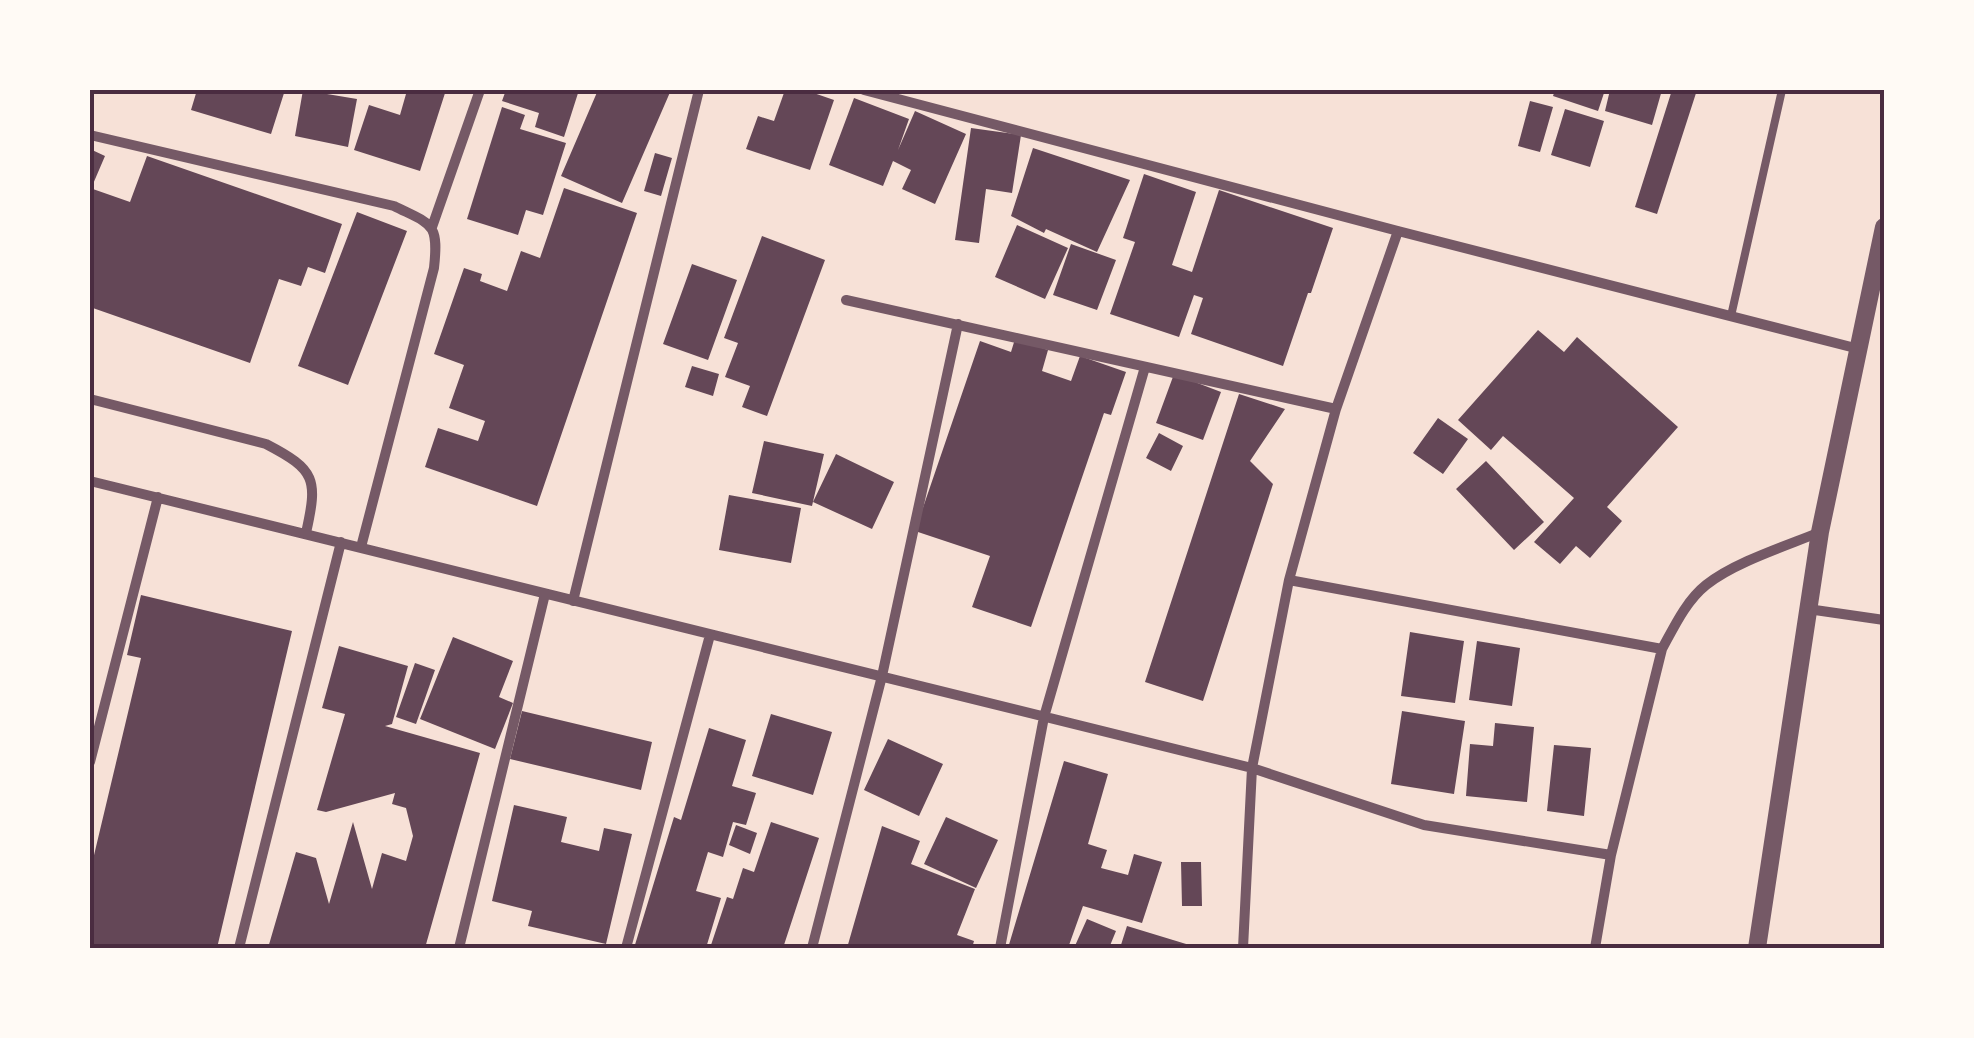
<svg xmlns="http://www.w3.org/2000/svg" width="1974" height="1038" viewBox="0 0 1974 1038" font-family="'Archivo Narrow',sans-serif">
  <style>
    .building { fill: #644757 }
    .lines { fill: none; stroke-linecap: round; stroke-linejoin: round }
    .service { stroke: #755966; stroke-width: 8 }
    .minor { stroke: #755966; stroke-width: 10 }
    .tertiary { stroke: #755966; stroke-width: 18 }
    .neatline { fill: none; stroke: #4a2c40; stroke-width: 4 }
  </style>
  <rect width="100%" height="100%" fill="#f7e1d7"/>
  <path class="building" d="M197,90h88l-14,44 -80,-24z
    M303,90l54,9 -9,48 -53,-11z
    M395,90h51l-26,81 -66,-21 15,-45 31,10 6,-21z
    M506,90h73l-15,47 -29,-10 4,-14 -37,-12z
    M598,90h73l-49,113 -61,-27z
    M785,90h20l29,10 -24,70 -64,-21 12,-33 16,5z
    M1555,90h50l-7,21 -45,-15z
    M1610,90h52l-10,35 -47,-14z
    M1672,90h25l-40,124 -22,-7z
    M854,98l55,21 -11,31 17,-39 51,23 -31,70 -33,-15 9,-19 -18,-9 -10,25 -54,-21z
    M1530,101l23,6 -13,45 -22,-6z
    M502,107l23,8 -5,14 46,14 -23,72 -17,-5 -8,25 -51,-16z
    M1565,109l39,12 -14,46 -39,-12z
    M971,128l50,7 -9,58 -26,-4 -7,54 -24,-3z
    M1033,148l97,32 -33,72 -51,-23 -2,4 -33,-17z
    M90,149l15,7 -12,28 -3,-2z
    M655,153l17,5 -11,38 -17,-5z
    M147,156l195,68 -17,49 -17,-6 -7,19 -22,-7 -29,84 -160,-56v-119l40,14z
    M1144,174l52,18 -24,73 20,7 27,-82 114,38 -22,65h-3l-25,73 -92,-32 12,-36 -9,-3 -15,42 -69,-23 25,-72 -12,-4z
    M564,188l73,25 -100,293 -112,-39 13,-39 40,13 7,-20 -36,-13 15,-43 -30,-11 30,-86 18,6 -2,7 27,10 14,-40 19,7z
    M357,212l50,19 -59,154 -50,-19z
    M1017,225l51,23 -23,51 -50,-22z
    M762,236l63,24 -58,156 -25,-9 8,-21 -25,-9 13,-34 -14,-5z
    M1071,244l45,16 -19,50 -44,-15z
    M692,264l45,16 -29,80 -45,-16z
    M1538,330l26,22 13,-15 101,90 -71,80 15,14 -32,37 -14,-12 -16,18 -26,-22 40,-44 -71,-62 -12,14 -33,-30z
    M1015,339l33,11 -6,21 29,10 9,-25 46,16 -15,43 -7,-2 -73,214 -59,-20 18,-51 -75,-25 65,-190 31,11z
    M692,366l27,8 -6,22 -28,-9z
    M1174,374l47,18 -18,48 -47,-17z
    M1239,394l46,15 -35,52 23,23 -70,217 -58,-19z
    M1438,418l30,21 -25,35 -30,-21z
    M1159,433l24,13 -12,25 -25,-13z
    M764,441l60,13 -12,52 -60,-13z
    M836,454l58,28 -22,47 -59,-27z
    M1486,461l58,61 -30,28 -58,-61z
    M729,495l72,13 -10,55 -72,-13z
    M141,595l151,36 -75,317h-127v-76l51,-214 -14,-3z
    M1410,632l54,9 -9,62 -54,-7z
    M453,637l60,24 -14,36 14,6 -18,46 -75,-30z
    M1477,641l43,7 -8,58 -43,-6z
    M339,646l69,20 -16,58 -7,2 95,27 -55,195h-157l28,-96 20,6 13,46 24,-82 19,67 10,-36 24,8 7,-25 -7,-28 -14,-4 3,-11 -69,19 -9,-2 28,-96 -23,-6z
    M415,663l20,7 -19,54 -20,-7z
    M522,711l130,31 -11,48 -131,-31z
    M1402,711l63,10 -11,73 -63,-10z
    M771,714l61,18 -19,63 -61,-19z
    M1495,723l39,4 -7,75 -61,-6 4,-52 23,2z
    M709,728l37,12 -14,46 24,7 -10,32 -13,-3 -10,35 -15,-5 -12,39 25,7 -15,50h-72l40,-131 7,3z
    M888,739l55,25 -24,52 -55,-26z
    M1554,745l37,3 -7,68 -37,-5z
    M1064,761l44,13 -20,70 19,6 -6,18 27,7 6,-21 28,8 -20,61 -59,-17 -15,42h-60z
    M514,805l53,12 -6,25 38,9 5,-23 28,6 -26,110 -78,-18 4,-15 -40,-10z
    M946,817l52,23 -22,48 -52,-24z
    M771,822l48,16 -36,110h-73l17,-51 6,2 10,-31 11,4z
    M736,825l21,8 -7,21 -21,-9z
    M882,826l38,15 -9,23 64,25 -18,46 17,6 -2,7h-125z
    M1181,862h20l1,44h-20z
    M1087,919l29,12 -7,17h-35z
    M1127,926l69,21 -1,1h-75z"/>
  <g class="lines">
    <path class="service" d="M1731,316l51,-226"/>
    <path class="minor" d="M864,90l534,141 461,118
      M90,135l304,71c38,19 45,16 40,62l-73,279
      M432,227l48,-137
      M846,300l490,109
      M90,399l176,45c50,26 52,35 40,89
      M90,481l1162,287 172,57 187,30
      M1289,580l373,69
      M573,601l126,-511
      M1808,609l76,11
      M90,762l68,-265
      M239,948l102,-406
      M459,948l86,-354
      M626,948l84,-313
      M812,948l70,-272 76,-352
      M1000,948l44,-231 101,-350
      M1243,948l9,-180 37,-188 47,-171 62,-178
      M1595,948l16,-93 51,-206c12,-22 24,-48 44,-64 29,-23 80,-39 114,-53"/>
    <path class="tertiary" d="M1757,948l63,-416 64,-305"/>
  </g>
  <rect width="1974" height="1038" fill="none" stroke="#fffaf5" stroke-width="185"/>
  <rect x="92" y="92" width="1790" height="854" class="neatline"/>
</svg>
